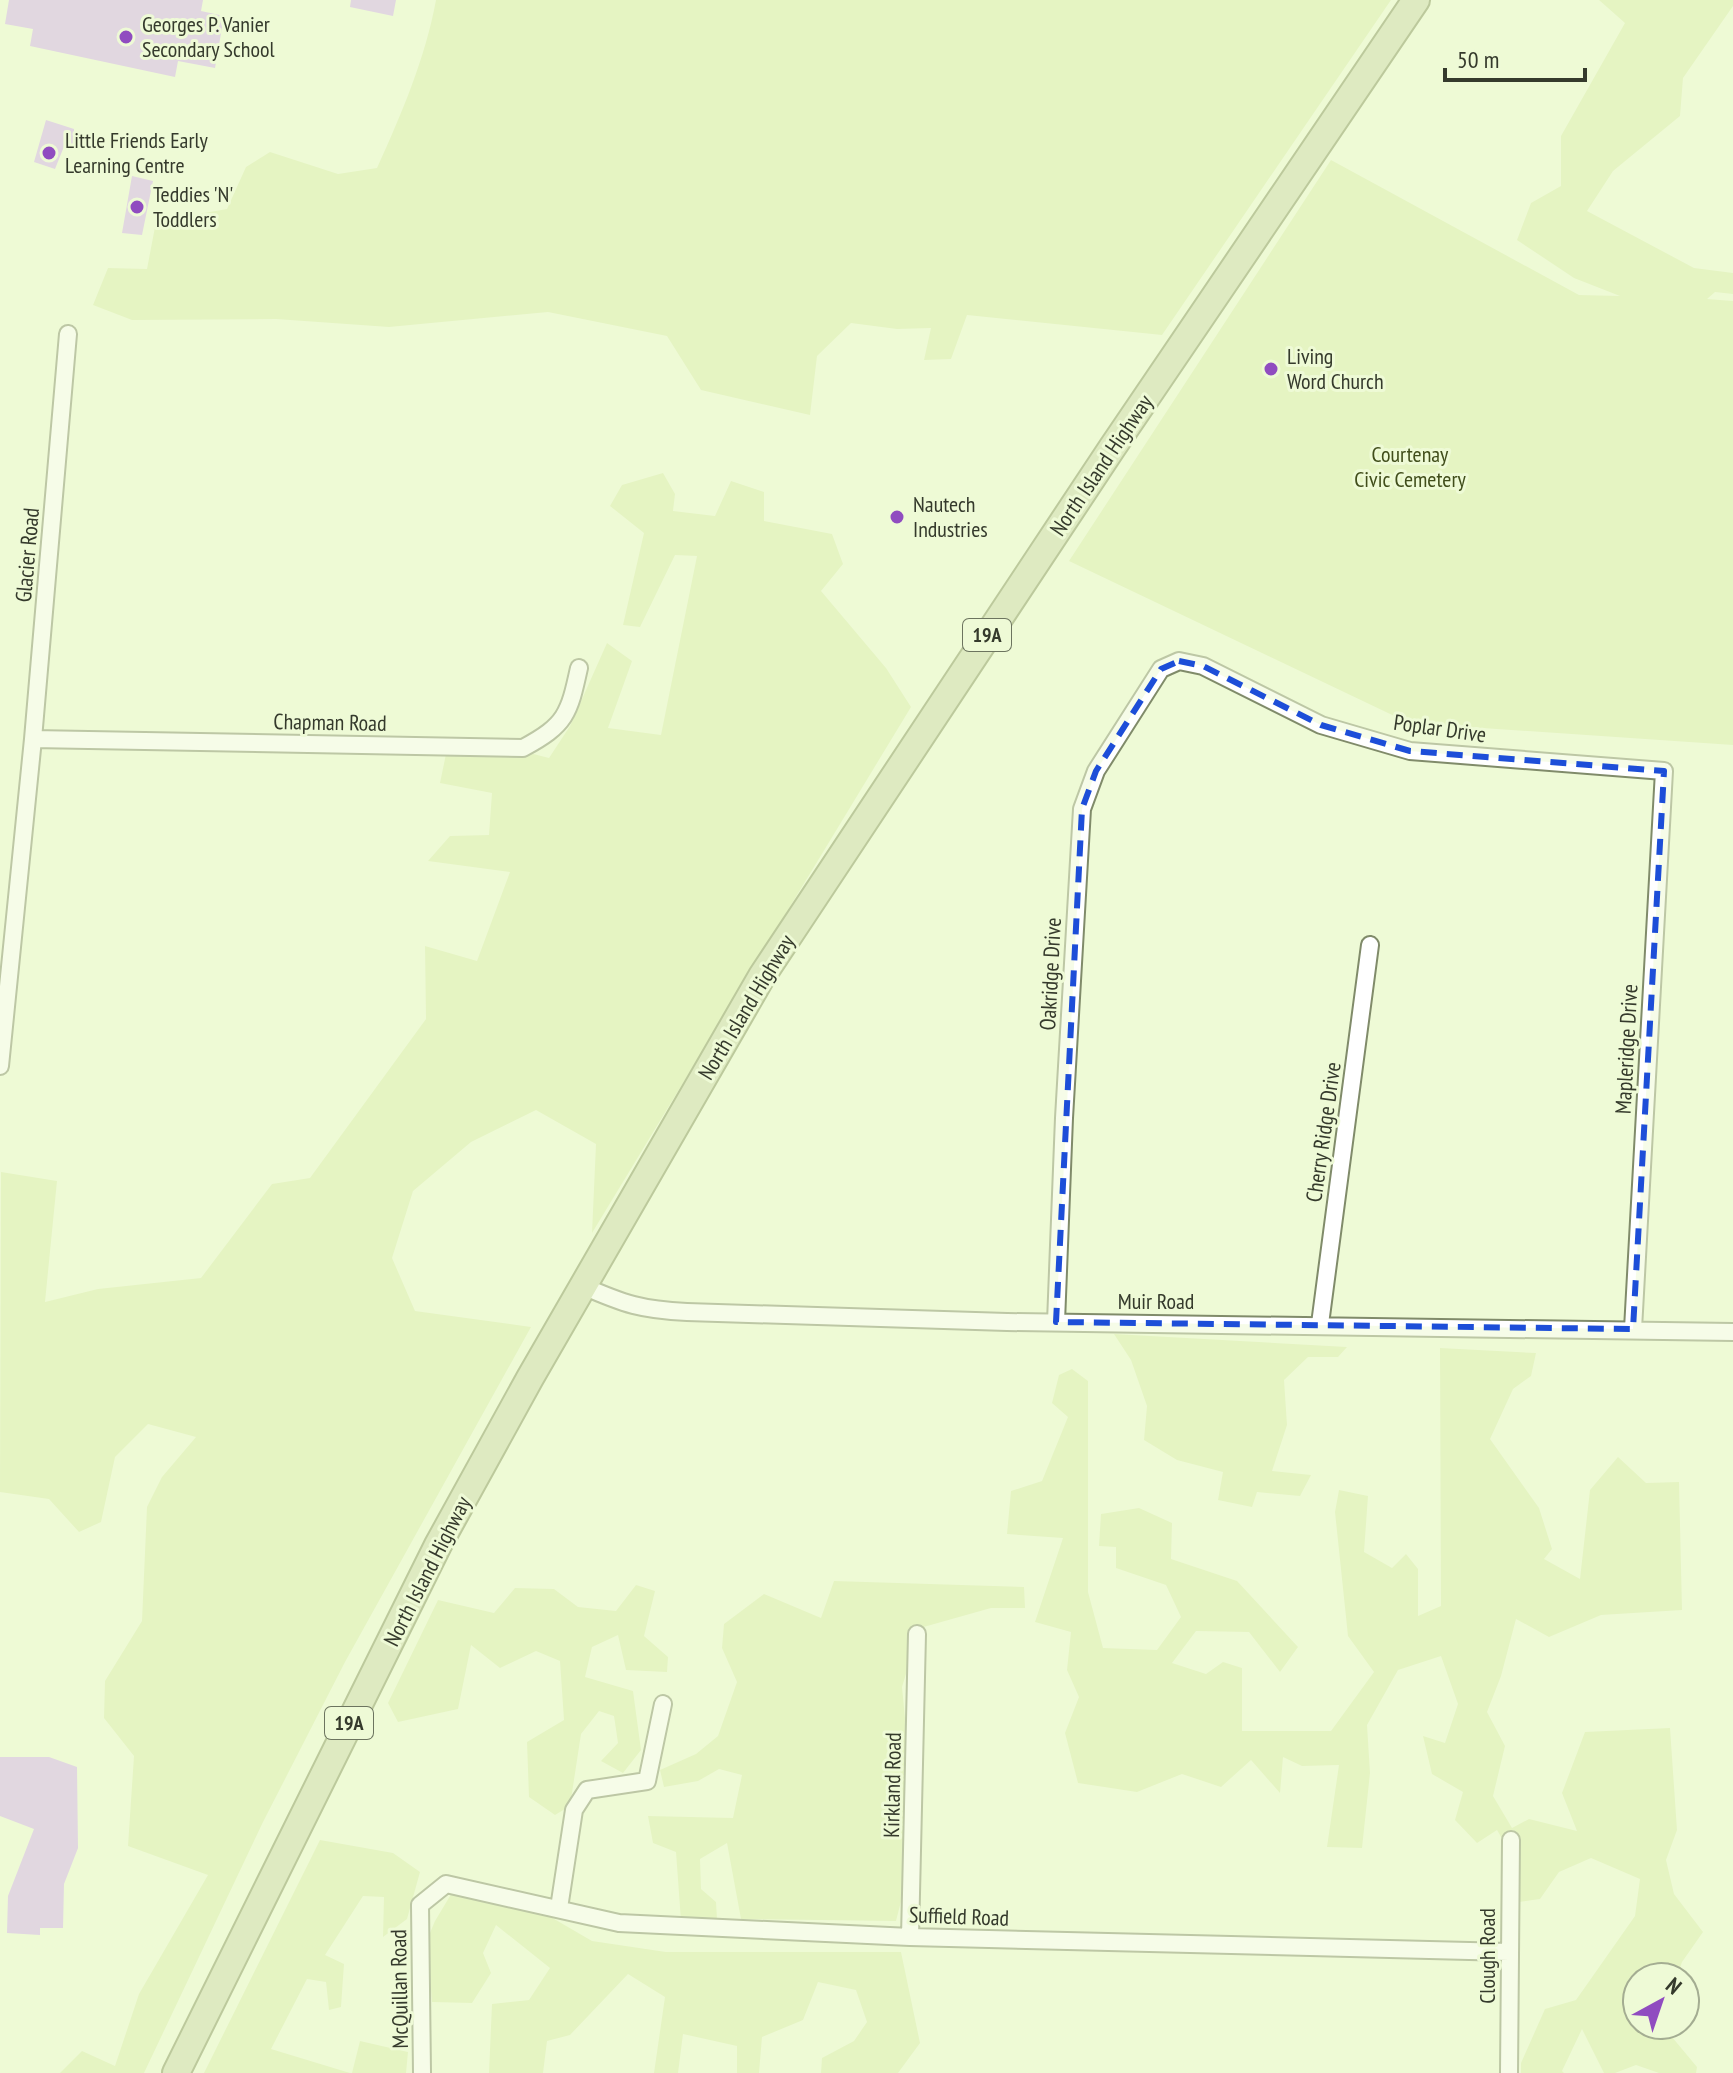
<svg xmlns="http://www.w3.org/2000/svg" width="1733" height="2073" viewBox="0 0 1733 2073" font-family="'PT Sans Narrow',sans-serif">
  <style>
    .green { fill: #d9edac }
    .building { fill: #d0adee }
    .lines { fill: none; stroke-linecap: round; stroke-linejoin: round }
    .minor-casing { stroke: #808b6a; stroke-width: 20 }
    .primary-casing { stroke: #7f8f57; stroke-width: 30 }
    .minor { stroke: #fff; stroke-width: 16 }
    .primary { stroke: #cad7a8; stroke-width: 26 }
    .marked { fill: none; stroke: #1d4ed8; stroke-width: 6; stroke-dasharray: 16 10; stroke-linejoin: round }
    .poi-dot { fill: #904cc0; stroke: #eefad6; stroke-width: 3 }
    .labels { text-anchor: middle; stroke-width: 6; stroke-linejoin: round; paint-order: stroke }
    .shield { fill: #eefad6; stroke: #6c745f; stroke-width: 2 }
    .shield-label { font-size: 20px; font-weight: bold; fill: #353a2c }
    .poi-label { font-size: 22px; fill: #353a2c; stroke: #eefad6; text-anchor: start }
    .park-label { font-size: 22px; fill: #414e1b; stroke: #eefad6 }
    .street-label { font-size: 22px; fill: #353a2c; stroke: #eefad6 }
  </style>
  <rect width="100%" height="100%" fill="#eefad6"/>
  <path class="green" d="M436,0h955l-229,335 -195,-20 -16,44 -27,1 7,-32 -34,1 -46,-6 -34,33 -7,59 -109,-25 -34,-54 -119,-24 -159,15 -113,-8 -144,1 -39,-15 15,-37 39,1 8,-42 26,-10 46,-8 19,-42 24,-15 68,22 39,-6c25,-55 48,-109 59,-168z
    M1599,0h134v6l-50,72 -3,38 -67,55 -26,40 107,57 39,5v21l-18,-2 -8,7 26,2v444l-324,-22 -340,-162 262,-401 248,135 41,1 -46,-18 -57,-38 14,-37 30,-17v-50l64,-113z
    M663,473l12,21 -2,17 42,5 16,-35 33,11v29l68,13 11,30 -22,27 65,77 25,39 -319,526 4,-89 -60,-34 -65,32 -58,49 -21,67 23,53 116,16 -186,335 -82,160 -119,251h-84l22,-22 33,15 24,-72 69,-119 -80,-29 6,-90 -30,-38 1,-37 37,-60 5,-114 15,-30 34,-40 -48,-13 -33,33 -14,65 -22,10 -30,-33 -49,-7 1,-320 56,9 -12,121 53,-13 103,-11 71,-94 38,-6 116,-159 -1,-73 52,15 33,-89 -82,-11 22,-25 39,-1 3,-42 -52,-10 6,-29 68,-5 35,9 21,-32 37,-83 25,18 -24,67 53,7 36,-179 -22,-1 -35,72 -17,-2 21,-92 -34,-27 12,-21z
    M1114,1334l233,13 -9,10h-30l-24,23 3,45 -15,46 39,4 -11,21 -43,-4 -5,15 -34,-7 5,-28 -46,-12 -33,-20 3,-34 -16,-46z
    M1440,1348l96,5 -5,23 -18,13 -23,50 49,69 13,41 -8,10 36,20 10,-89 28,-33 28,26 33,-1 3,128 -81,5 -52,22 -33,-18 -15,57 -14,36 18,34 -12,50 19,32 17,-9 48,12 -15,-38 23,-61 85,-4 7,102 -11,30 8,34 29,38 -21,30 -5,15h-40v48h25l35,42 -1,6h-37l-23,-8 -21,8h-11l-22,-44 -20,42 2,2h-43v-10l24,-54 31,-9 59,-84 5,-37 -49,-21 -32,14 -19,27 -28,4 -1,-49 -14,-24 -20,13 -22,-23 8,-28 -31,-18 -9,-38 22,7 13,-39 -17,-48 -43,14 -31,55 3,48 -8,75 -35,-1 12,-82 -37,1 -19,-9 -3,36 -29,-33 -30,27 -39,-13 -45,18 -59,-9 -13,-50 14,-36 -12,-27 4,-38 -36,-10 28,-84 -56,-4 4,-43 31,-10 26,-64 -16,-14 7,-28 13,-6 16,12v211l15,56 54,2 24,-33 -15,-32 -50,-17v-21l-17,-1 2,-32 38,-6 33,15 -1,36 66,22 61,66 -18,25 -31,-40 -53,-1 -24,32 34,11 17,-12 19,6v63h89l43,-59 -26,-36 -13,-124 4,-22 29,6 -4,56 28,16 14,-14 12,15v47l23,-10z
    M834,1581l190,6 1,21h-34l-71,20 -18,59 9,93v82l-15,59 -155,-2 -14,-76 -27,16 1,30 15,13 1,17 -36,2 -5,-69 -23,-9 -5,-27 85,2 9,-43 -23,-6 -21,12 -34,6 -4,-17 36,-16 22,-18 19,-54 -15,-34 2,-24 40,-30 57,24z
    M636,1585l19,6 -11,45 24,21 -1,15 -41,-2 -8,-35 -26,12 -7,30 48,14 8,59 -18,23 -22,-12 17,-18 -4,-27 -15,-5 -18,23 -11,72 -15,9 -26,-18 -2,-55 37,-22 -4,-59 -24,-10 -36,17 -29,-23 -13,64 -60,13 -10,-19 50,-103 56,13 21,-25 39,1 24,18 38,4z
    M320,1840l73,13 27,19 -13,47 -24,18 1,-40 -21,-1 -38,59 19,9 -3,43 -12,3 -3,-28 -19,-3 -36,70 79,24h-146z
    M456,1886l93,30 43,25 74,11h235l19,91 -22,30h-77l1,-15 32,-17 13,-19 -11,-32 -38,-8 -15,38 -41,17 -3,36h-22v-27l-54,-12 -5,39h-24l11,-76 -37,-23 -58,61 -23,6 -4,32h-54l3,-69 37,-4 21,-32 -54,-43 -13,28 8,20 -19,30 -40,-1 -5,-62 8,-19z
    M360,2041l48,11 -2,21h-54z"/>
  <path class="building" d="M9,0h194l-2,11 23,5 -9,52 -37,-7 -3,16 -145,-31 3,-17 -28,-5z
    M351,0h45l-3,16 -43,-9z
    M46,120l28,9v15h-9l-10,25 -21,-7z
    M132,176l21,5 -11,54 -20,-2z
    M0,1757h49l28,10 1,81 -14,36 -1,44h-23v7l-33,-2 1,-37 26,-67 -34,-13z"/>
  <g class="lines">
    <g class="minor-casing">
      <path id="minor" d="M33,739l490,9c43,-23 46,-34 56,-80
        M0,1066l33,-327 35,-405
        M583,1286c41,18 59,24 104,26l320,10 726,10
        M1056,1322l8,-204 18,-309 14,-38 65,-102 18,-8 24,5 118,59 89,26 254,20 -31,558
        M1320,1324l50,-379
        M559,1908l15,-98 13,-20 60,-9 16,-77
        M910,1937l7,-303
        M422,2073l-2,-168 26,-21 173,39 291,14 599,15
        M1509,2073l2,-233"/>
    </g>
    <g class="primary-casing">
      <path id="primary" d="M176,2073l262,-528 92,-167 232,-402 350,-528 304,-448"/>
    </g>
    <use href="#minor" class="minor"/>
    <use href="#primary" class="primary"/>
  </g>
  <path d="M0 0H1733V2073H0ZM1179,661l24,5 118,59 89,26 254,20 -31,558 -577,-7 26,-513 14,-38 65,-102z" fill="#eefad6" fill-opacity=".55" fill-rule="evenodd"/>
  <path class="marked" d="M1179,661l24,5 118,59 89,26 254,20 -31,558 -577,-7 26,-513 14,-38 65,-102z"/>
  <g class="poi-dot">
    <circle cx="126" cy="37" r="8"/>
    <circle cx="49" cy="153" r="8"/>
    <circle cx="137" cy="207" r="8"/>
    <circle cx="1271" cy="369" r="8"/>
    <circle cx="897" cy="517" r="8"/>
  </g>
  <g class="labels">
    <g class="shield">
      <rect x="963" y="619" width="48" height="32" rx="6"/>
      <rect x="325" y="1707" width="48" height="32" rx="6"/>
    </g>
    <g class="shield-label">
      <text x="987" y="642">19A</text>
      <text x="349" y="1730">19A</text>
    </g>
    <g class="poi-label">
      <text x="142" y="32">Georges P. Vanier<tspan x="142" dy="25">Secondary School</tspan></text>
      <text x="65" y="148">Little Friends Early<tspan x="65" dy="25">Learning Centre</tspan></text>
      <text x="153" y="202">Teddies 'N'<tspan x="153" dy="25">Toddlers</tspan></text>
      <text x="1287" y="364">Living<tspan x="1287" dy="25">Word Church</tspan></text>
      <text x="913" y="512">Nautech<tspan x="913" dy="25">Industries</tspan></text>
    </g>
    <g class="park-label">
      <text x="1410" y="462">Courtenay<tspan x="1410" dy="25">Civic Cemetery</tspan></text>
    </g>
    <g class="street-label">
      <text transform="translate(1101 465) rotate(-56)" y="8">North Island Highway</text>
      <text transform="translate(27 555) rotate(-85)" y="8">Glacier Road</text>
      <text transform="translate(330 722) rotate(1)" y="8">Chapman Road</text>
      <text transform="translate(1440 728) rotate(8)" y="8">Poplar Drive</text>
      <text transform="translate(1050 974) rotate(-87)" y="8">Oakridge Drive</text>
      <text transform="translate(746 1007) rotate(-59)" y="8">North Island Highway</text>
      <text transform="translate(1626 1049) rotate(-87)" y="8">Mapleridge Drive</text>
      <text transform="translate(1323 1132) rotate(-82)" y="8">Cherry Ridge Drive</text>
      <text x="1156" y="1309">Muir Road</text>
      <text transform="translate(427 1571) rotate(-63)" y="8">North Island Highway</text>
      <text transform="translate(892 1785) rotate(-89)" y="8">Kirkland Road</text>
      <text transform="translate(959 1916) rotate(2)" y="8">Suffield Road</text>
      <text transform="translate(1487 1956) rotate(-90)" y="8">Clough Road</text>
      <text transform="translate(399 1989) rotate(-91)" y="8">McQuillan Road</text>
    </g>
  </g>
  <g transform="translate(1661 2001) rotate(40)"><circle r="38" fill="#eefad6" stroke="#a4ad92" stroke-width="2"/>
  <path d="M0-6L14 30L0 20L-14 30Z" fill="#904cc0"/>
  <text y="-12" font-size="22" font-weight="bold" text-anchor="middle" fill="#353a2c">N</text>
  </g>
  <path d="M1445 68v12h140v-12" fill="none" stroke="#353a2c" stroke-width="4"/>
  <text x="1457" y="68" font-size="24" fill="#353a2c" stroke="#eefad6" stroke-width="6" paint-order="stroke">50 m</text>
</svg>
